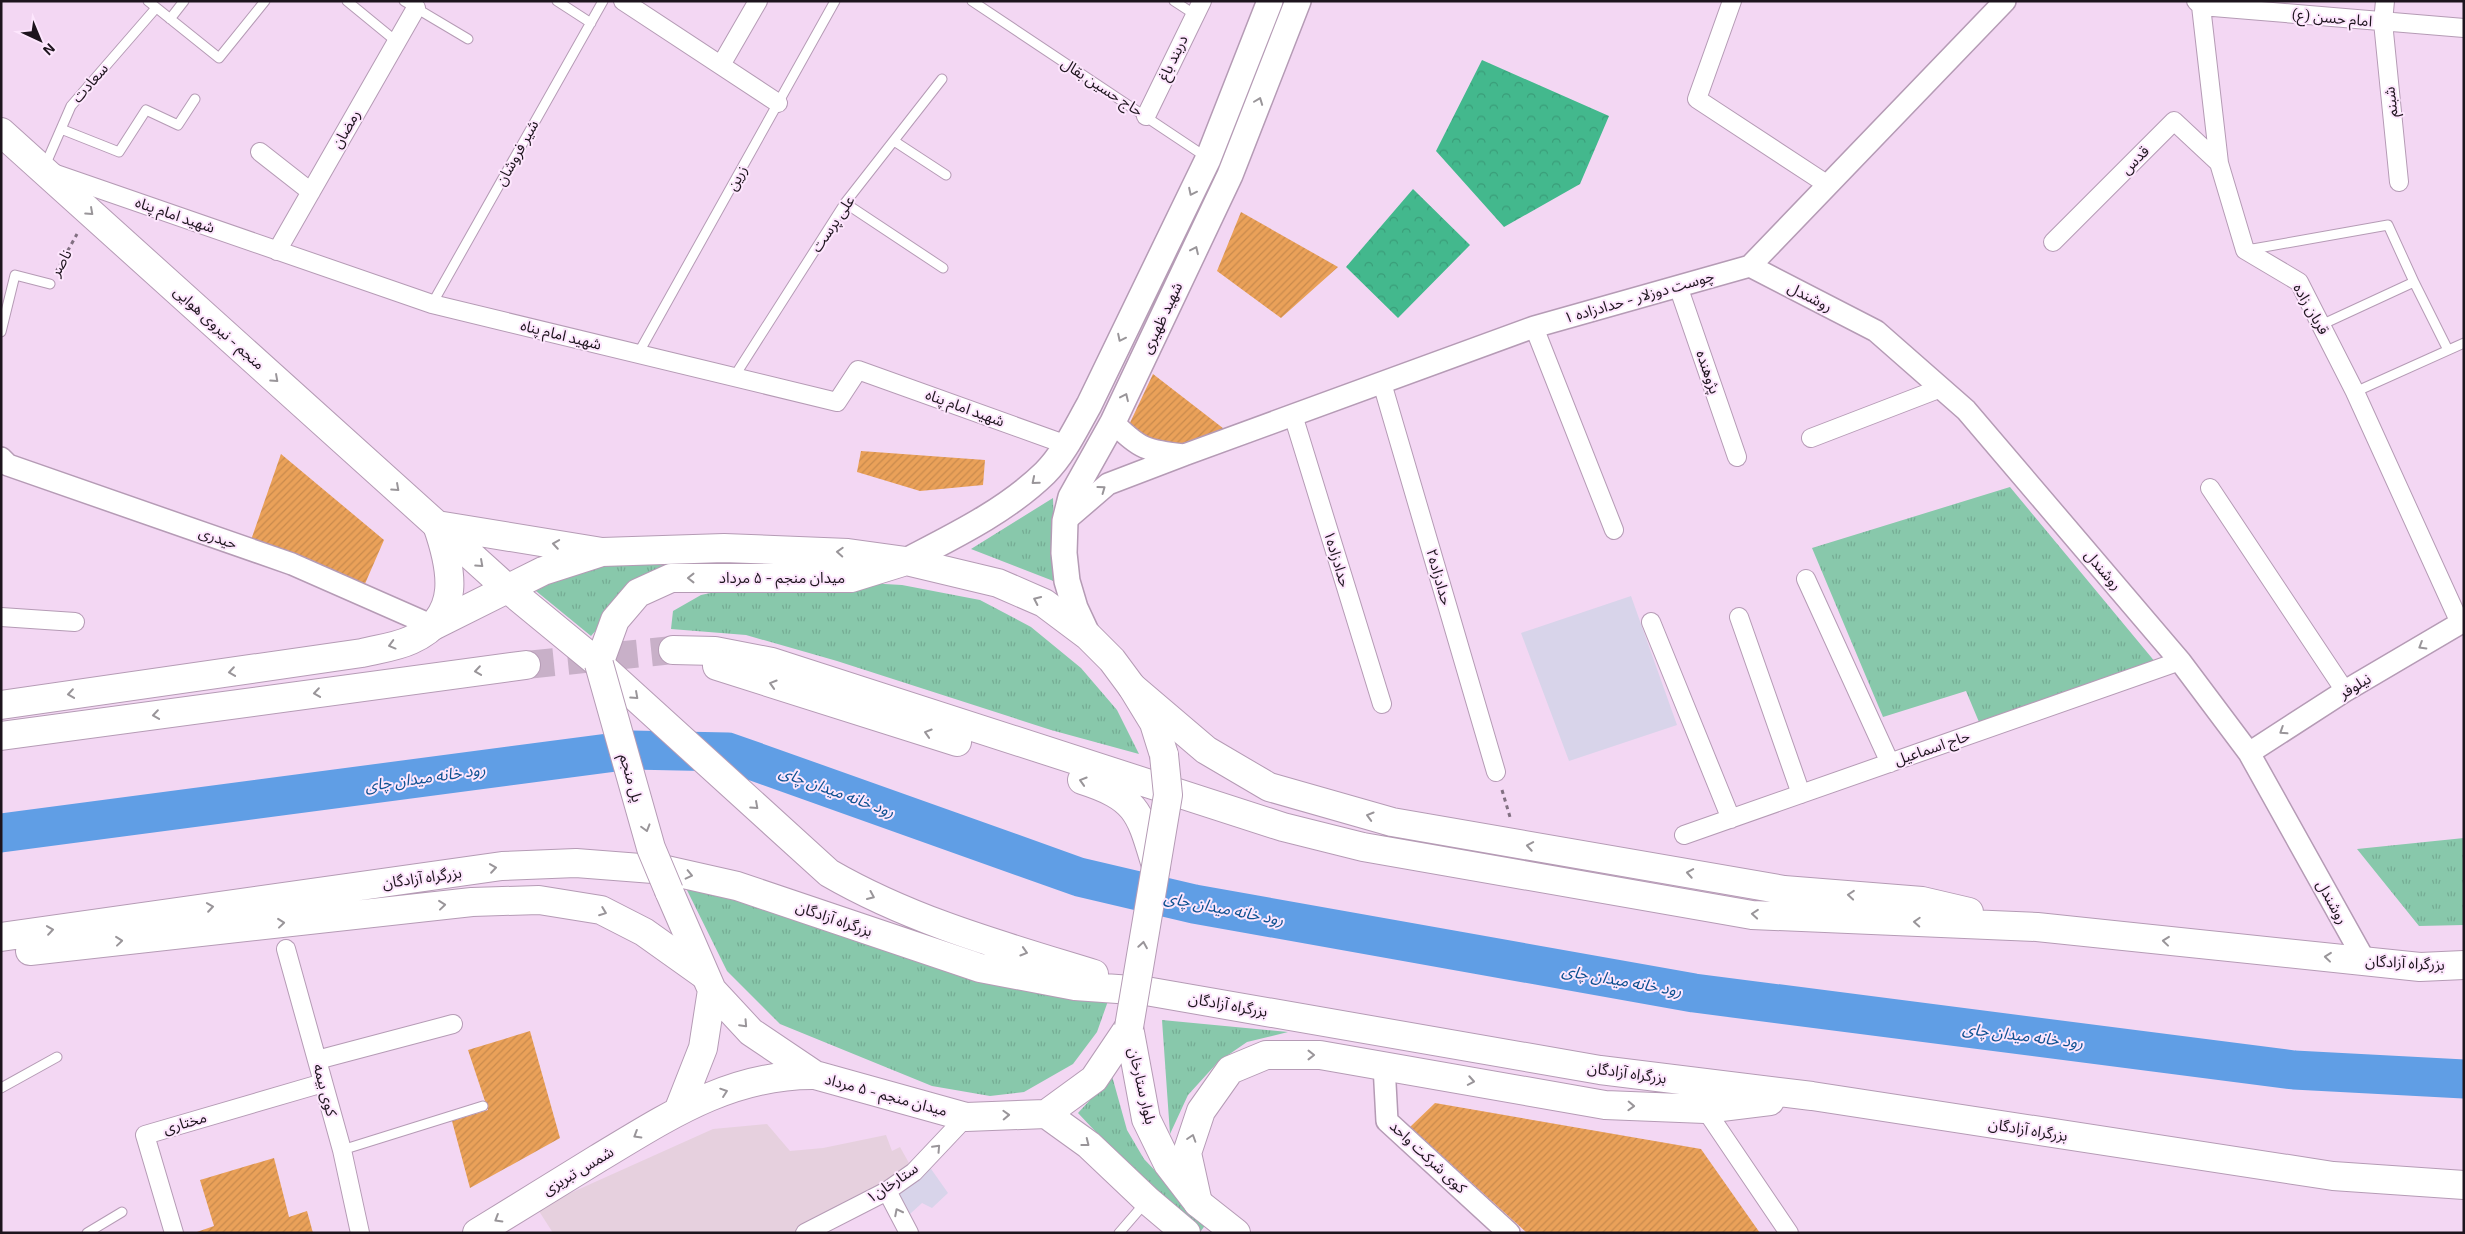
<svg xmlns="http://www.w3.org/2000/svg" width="2465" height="1234" viewBox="0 0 2465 1234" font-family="'Exo 2','Noto Sans Arabic',sans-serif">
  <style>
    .education { fill: #d8d4ea }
    .medical { fill: #e6d0de }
    .grass { fill: url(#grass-tufts) }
    .forest { fill: url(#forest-crowns) }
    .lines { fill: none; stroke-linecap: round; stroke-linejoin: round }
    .river { stroke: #609ee5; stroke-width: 39 }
    .building { fill: url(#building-hatch) }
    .trunk-tunnel { stroke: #c8b0c8; stroke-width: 28; stroke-dasharray: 28 14; stroke-linecap: butt }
    .service-casing { stroke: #b59bb5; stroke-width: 11 }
    .minor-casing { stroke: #b59bb5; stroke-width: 20 }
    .tertiary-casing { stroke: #b59bb5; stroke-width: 24 }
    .secondary-casing { stroke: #b59bb5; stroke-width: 28 }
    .primary-casing { stroke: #b59bb5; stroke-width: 30 }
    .trunk-casing { stroke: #b59bb5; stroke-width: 30 }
    .path { stroke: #816f81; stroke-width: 3; stroke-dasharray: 4 4; stroke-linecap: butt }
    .service { stroke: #fff; stroke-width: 9 }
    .minor { stroke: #fff; stroke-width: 18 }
    .tertiary { stroke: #fff; stroke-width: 21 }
    .secondary { stroke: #fff; stroke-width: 25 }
    .primary { stroke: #fff; stroke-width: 28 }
    .trunk { stroke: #fff; stroke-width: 28 }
    .primary-bridge-casing { stroke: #b59bb5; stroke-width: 30; stroke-linecap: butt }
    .primary-bridge { stroke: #fff; stroke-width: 28 }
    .oneway { stroke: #999599 }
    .labels { text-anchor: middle; stroke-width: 4; stroke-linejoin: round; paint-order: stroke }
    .street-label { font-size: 15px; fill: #1d141d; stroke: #fde6fd }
    .water-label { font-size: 16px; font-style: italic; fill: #0c5090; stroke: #fde6fd }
  </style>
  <defs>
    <pattern id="grass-tufts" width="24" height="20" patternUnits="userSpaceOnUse" patternTransform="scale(1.25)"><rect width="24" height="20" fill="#88c8ab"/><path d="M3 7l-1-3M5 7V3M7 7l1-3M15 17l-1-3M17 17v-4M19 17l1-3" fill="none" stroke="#75ab93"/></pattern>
    <pattern id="forest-crowns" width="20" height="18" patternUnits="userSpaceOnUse" patternTransform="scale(1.25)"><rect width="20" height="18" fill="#43b88d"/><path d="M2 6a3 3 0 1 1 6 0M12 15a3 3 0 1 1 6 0" fill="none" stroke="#3a9d79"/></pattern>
    <pattern id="building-hatch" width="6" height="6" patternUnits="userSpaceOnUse" patternTransform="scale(1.25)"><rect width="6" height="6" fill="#eaa159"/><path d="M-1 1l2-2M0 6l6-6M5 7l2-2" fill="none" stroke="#c88a4d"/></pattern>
  </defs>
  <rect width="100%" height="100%" fill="#f3d7f3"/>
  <path class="education" d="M1631,596l46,129 -108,36 -48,-128z
    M929,1166l19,27 -16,15 -10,-5 -12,11 -13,-24z"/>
  <path class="medical" d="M767,1124l23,27 33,-3 63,-13 6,16 8,-4 14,25 -121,61h-240l-16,-25 176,-79z"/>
  <path class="grass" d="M2010,487l146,176 -177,59 -13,-31 -83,26 -71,-169z
    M1053,498l3,84 -85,-33z
    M633,563l39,3 -35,18 -46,52 -55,-45c35,-20 57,-24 97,-28z
    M780,578l122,7 78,15 51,27 50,41 36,42 22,44 -88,-24 -214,-69 -91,-26 -75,-6 2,-18 28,-16z
    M2464,838v87l-45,1 -62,-77z
    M683,882l425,119 -11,31 -24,32 -49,28 -34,4 -58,-10 -152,-62 -53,-53z
    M1162,1020l126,12 -41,10 -29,20 -30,33 -18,39z
    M1112,1076l15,54 17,29 62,65 -5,7 -73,-65 -50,-53z"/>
  <path class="forest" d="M1482,60l127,56 -29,68 -76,43 -68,-76z
    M1413,189l57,56 -72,73 -52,-51z"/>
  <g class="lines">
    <path class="river" d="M1,833l630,-83 97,2 351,125 115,27 500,89 600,77 170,9"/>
  </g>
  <path class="building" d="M1241,212l97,55 -57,51 -64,-47z
    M1153,374l75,58 -44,16 -46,-13 -10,-8z
    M861,451l124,9 -2,25 -63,6 -63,-19z
    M281,454l103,86 -20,46 -113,-46z
    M530,1031l30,107 -90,50 -18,-67 36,-11 -20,-60z
    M1435,1103l266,46 59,84h-233l-117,-106z
    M274,1158l15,59 18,-6 6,22h-119l20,-7 -14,-46z"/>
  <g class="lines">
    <path class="trunk-tunnel" d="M526,665l147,-15"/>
    <g class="service-casing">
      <path id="service" d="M148,1l71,57 46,-57
        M347,1l50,41
        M404,1l64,38
        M557,1l34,22
        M972,1l234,156
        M1174,1l20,13
        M170,19l14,-18
        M61,129l58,23 27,-42 32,15 17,-26
        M894,141l52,34
        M44,168l27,-62 85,-98
        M845,203l98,65
        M2247,250l141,-25 26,57
        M432,304l171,-303
        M2321,325l93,-43 34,68
        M1,332l14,-57 35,9
        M638,354l197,-353
        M734,377l111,-174 97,-124
        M2355,392l109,-49
        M1,1088l56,-31
        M342,1150l141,-44
        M87,1233l35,-21
        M1119,1233l26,-30"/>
    </g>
    <g class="minor-casing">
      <path id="minor" d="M623,1l155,102
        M1732,1l-35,98 131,86
        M2196,1l5,5 18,157 26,87 54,32 56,110 105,231
        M2385,1l-2,21 16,160
        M2201,6l263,22
        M721,65l37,-64
        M1146,116l56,-115
        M260,152l51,40
        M56,174l376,130 405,98 21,-32 209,75
        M2053,242l121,-121 45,42
        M277,251l139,-243
        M1678,286l59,171
        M1534,327l80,203
        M1382,383l114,389
        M1293,415l89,289
        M1811,438l130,-50
        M2210,488l135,203
        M1806,579l84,184
        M1,617l74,5
        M1739,617l62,177
        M1651,622l80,197
        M1684,835l496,-174
        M286,949l56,201 18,83
        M317,1060l136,-36
        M1705,1109l84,124
        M887,1191l22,42
        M174,1233l-29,-98 178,-52
        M805,1233l82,-42 27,-19 52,-55"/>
    </g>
    <g class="tertiary-casing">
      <path id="tertiary" d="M1750,266l126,65 90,79 214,251 69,92 116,208
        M1184,455l350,-128 216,-61 255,-265
        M1,458l7,7 284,99 141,62
        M1065,521l43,-37 76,-29c-37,-4 -45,-6 -71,-33
        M2249,753l96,-62 119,-70
        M1384,1065l3,56 122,112"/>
    </g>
    <g class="secondary-casing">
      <path id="secondary" d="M906,561c48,-25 100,-50 139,-88 19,-19 31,-45 44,-68l119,-246 62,-158
        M1088,636l-13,-28 -8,-27 -3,-28 1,-32 6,-24 42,-75 117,-247 68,-174"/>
    </g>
    <g class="primary-casing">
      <path id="primary" d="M1,132l436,393
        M906,561l-58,-8 -124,-5 -122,4 -165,-27 71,64 91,75 16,-44 23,-27 33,-15h180l55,-17 92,22 46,20 44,33 24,24 20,27 22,36 10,32
        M433,626l110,-55 56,-18
        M669,891l43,99 39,42 64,43 151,42 80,-3 48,-35 35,-52
        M1129,1027l17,92 22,45 30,39 38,30
        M679,1109l24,-61 9,-58
        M1046,1114l43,31 58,55 39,33
        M477,1233c40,-25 80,-49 120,-74 70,-42 133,-85 218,-84"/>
    </g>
    <g class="trunk-casing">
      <path id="trunk" d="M673,650l42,1 57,11 511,165 80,20 389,68 285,12 383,40 44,-2
        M599,664l230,209c83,48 174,73 265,101
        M717,666l240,76
        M1132,687l74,63 63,37 123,35 392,68 138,11 47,11
        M1,705l361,-52c16,-4 34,-6 49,-13 52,-23 41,-72 26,-115
        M1,736l525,-71
        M1082,780c56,18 58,33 74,86
        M1,937l501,-71 74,-3 90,7 71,16 243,82 95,18 71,5 454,79 212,26 521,80 131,9
        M30,951l442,-49 67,-2 62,10 43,22 59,42
        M1198,1203l-11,-50 14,-42 29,-41 36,-15h54l285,50 100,4 65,-8"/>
    </g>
    <path class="path" d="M56,272l21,-38
      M1502,790l8,27"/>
    <use href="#service" class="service"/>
    <use href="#minor" class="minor"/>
    <use href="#tertiary" class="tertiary"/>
    <use href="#secondary" class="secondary"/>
    <use href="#primary" class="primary"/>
    <use href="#trunk" class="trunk"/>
    <g class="primary-bridge-casing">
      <path id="primary-bridge" d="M599,664l52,184 18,43
        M1129,1027l39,-232 -4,-40"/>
    </g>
    <use href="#primary-bridge" class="primary-bridge"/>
  </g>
  <defs><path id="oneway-chevron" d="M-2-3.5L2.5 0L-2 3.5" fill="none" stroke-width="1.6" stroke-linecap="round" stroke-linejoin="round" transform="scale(1.25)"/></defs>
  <g class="oneway">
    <use href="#oneway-chevron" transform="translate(1259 101) rotate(-69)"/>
    <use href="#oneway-chevron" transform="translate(1192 192) rotate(116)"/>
    <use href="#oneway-chevron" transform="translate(90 212) rotate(42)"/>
    <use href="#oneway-chevron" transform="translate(1195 250) rotate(-65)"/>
    <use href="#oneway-chevron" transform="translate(1121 338) rotate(116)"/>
    <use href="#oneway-chevron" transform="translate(275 379) rotate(42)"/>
    <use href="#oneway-chevron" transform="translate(1125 397) rotate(-65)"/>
    <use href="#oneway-chevron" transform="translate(1035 481) rotate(140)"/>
    <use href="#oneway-chevron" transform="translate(396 488) rotate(42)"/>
    <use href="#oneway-chevron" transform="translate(1102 489) rotate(-36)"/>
    <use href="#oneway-chevron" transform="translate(556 544) rotate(-171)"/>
    <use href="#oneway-chevron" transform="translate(840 552) rotate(-177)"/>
    <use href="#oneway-chevron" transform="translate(480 564) rotate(42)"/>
    <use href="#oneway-chevron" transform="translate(691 578) rotate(-180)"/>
    <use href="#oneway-chevron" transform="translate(1037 600) rotate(-155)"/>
    <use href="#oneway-chevron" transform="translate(392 645) rotate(165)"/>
    <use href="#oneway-chevron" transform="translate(2422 646) rotate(149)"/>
    <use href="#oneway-chevron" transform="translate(478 671) rotate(172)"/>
    <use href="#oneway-chevron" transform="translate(232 672) rotate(172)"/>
    <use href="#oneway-chevron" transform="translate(773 684) rotate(-163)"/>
    <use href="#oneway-chevron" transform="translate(317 693) rotate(172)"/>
    <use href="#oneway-chevron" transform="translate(71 694) rotate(172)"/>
    <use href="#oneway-chevron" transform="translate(635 696) rotate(42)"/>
    <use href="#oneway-chevron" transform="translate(156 715) rotate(172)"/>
    <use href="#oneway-chevron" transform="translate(2283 731) rotate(147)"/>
    <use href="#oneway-chevron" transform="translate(928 733) rotate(-163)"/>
    <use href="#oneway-chevron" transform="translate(1083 781) rotate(-163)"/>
    <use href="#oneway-chevron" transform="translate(755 806) rotate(42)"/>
    <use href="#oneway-chevron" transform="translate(1370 816) rotate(-164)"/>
    <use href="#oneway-chevron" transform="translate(646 828) rotate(74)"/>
    <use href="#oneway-chevron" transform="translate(1530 846) rotate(-170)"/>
    <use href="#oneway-chevron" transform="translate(493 868) rotate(-8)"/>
    <use href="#oneway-chevron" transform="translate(1690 873) rotate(-170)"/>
    <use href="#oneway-chevron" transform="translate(689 875) rotate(13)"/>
    <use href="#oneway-chevron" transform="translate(1851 895) rotate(-175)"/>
    <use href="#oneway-chevron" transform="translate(871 896) rotate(24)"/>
    <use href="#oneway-chevron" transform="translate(442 905) rotate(-6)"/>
    <use href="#oneway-chevron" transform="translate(210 907) rotate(-8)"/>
    <use href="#oneway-chevron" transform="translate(603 912) rotate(21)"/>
    <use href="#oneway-chevron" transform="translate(1755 914) rotate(-175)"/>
    <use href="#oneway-chevron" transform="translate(1917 922) rotate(-177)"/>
    <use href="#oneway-chevron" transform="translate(281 923) rotate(-6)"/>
    <use href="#oneway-chevron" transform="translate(50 930) rotate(-8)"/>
    <use href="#oneway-chevron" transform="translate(119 941) rotate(-6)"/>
    <use href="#oneway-chevron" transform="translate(2166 941) rotate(-174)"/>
    <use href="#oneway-chevron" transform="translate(1143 945) rotate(-81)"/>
    <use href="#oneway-chevron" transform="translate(1024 952) rotate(17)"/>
    <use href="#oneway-chevron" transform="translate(2328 957) rotate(-174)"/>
    <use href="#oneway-chevron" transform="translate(744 1024) rotate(47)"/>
    <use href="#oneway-chevron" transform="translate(1311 1055)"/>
    <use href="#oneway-chevron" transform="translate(1471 1081) rotate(10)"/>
    <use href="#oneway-chevron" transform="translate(724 1092) rotate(-19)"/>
    <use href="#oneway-chevron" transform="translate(1631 1106) rotate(2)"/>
    <use href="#oneway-chevron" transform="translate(1006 1115) rotate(-2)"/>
    <use href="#oneway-chevron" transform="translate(637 1135) rotate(149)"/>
    <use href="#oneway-chevron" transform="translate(1192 1138) rotate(-72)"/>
    <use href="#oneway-chevron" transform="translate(1086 1143) rotate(38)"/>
    <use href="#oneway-chevron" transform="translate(937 1148) rotate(-47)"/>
    <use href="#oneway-chevron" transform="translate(898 1212) rotate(-117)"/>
    <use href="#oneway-chevron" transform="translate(498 1219) rotate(149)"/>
  </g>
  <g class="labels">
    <g class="street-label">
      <text transform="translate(2332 18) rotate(5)" y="5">امام حسن (ع)</text>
      <text transform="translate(1173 58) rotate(-64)" y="5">دربند باغ</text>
      <text transform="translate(90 83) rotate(-49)" y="5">سعادت</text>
      <text transform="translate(1102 87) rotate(33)" y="5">حاج حسین بقال</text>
      <text transform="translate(2391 102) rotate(-96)" y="5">شبنم</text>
      <text transform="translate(346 129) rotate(-60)" y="5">رمضان</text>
      <text transform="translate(517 153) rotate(-61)" y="5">شیر فروشان</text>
      <text transform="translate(2135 160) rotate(-45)" y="5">قدس</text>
      <text transform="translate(737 178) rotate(-61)" y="5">زرین</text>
      <text transform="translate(175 215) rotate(19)" y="5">شهید امام پناه</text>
      <text transform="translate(833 224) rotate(-56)" y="5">علی پرست</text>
      <text transform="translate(61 263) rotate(-61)" y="5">ناصر</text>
      <text transform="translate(1639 297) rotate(-16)" y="5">چوست دوزلار - حدادزاده ۱</text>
      <text transform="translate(1810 297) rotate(27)" y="5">روشندل</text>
      <text transform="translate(2311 309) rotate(60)" y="5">قربان زاده</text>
      <text transform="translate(1162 318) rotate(-65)" y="5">شهید ظهیری</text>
      <text transform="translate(219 328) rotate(42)" y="5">منجم - نیروی هوایی</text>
      <text transform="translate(561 335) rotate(14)" y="5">شهید امام پناه</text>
      <text transform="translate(1708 372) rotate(71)" y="5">پژوهنده</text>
      <text transform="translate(965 408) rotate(20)" y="5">شهید امام پناه</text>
      <text transform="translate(218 538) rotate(19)" y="5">حیدری</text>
      <text transform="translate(1337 559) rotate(73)" y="5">حدادزاده۱</text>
      <text transform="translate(2103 570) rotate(49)" y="5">روشندل</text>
      <text transform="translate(1439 577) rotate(74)" y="5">حدادزاده۲</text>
      <text x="782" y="583">میدان منجم - ۵ مرداد</text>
      <text transform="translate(2355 686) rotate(-31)" y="5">نیلوفر</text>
      <text transform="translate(1932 748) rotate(-19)" y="5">حاج اسماعیل</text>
      <text transform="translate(631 778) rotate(74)" y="5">پل منجم</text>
      <text transform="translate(422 878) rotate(-8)" y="5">بزرگراه آزادگان</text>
      <text transform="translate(2332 902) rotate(61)" y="5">روشندل</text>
      <text transform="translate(834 919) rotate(19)" y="5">بزرگراه آزادگان</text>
      <text transform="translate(2405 963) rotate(3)" y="5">بزرگراه آزادگان</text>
      <text transform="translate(1228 1005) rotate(10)" y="5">بزرگراه آزادگان</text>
      <text transform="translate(1627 1073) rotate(8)" y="5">بزرگراه آزادگان</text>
      <text transform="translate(1142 1086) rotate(77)" y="5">بلوار ستارخان</text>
      <text transform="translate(325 1090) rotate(75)" y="5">کوی بیمه</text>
      <text transform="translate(886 1095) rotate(15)" y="5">میدان منجم - ۵ مرداد</text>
      <text transform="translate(185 1123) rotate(-16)" y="5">مختاری</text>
      <text transform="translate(2028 1130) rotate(9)" y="5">بزرگراه آزادگان</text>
      <text transform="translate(1428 1157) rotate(43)" y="5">کوی شرکت واحد</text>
      <text transform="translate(578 1171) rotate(-31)" y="5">شمس تبریزی</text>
      <text transform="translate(892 1183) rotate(-34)" y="5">ستارخان۱</text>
    </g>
    <g class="water-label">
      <text transform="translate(425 777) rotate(-8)" y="6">رود خانه میدان چای</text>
      <text transform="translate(837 791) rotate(20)" y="6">رود خانه میدان چای</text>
      <text transform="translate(1224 908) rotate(11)" y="6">رود خانه میدان چای</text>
      <text transform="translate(1622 980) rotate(10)" y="6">رود خانه میدان چای</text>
      <text transform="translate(2023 1035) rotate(7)" y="6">رود خانه میدان چای</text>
    </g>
  </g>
  <rect width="2465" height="1234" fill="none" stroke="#1d141d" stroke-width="5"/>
  <g transform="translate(40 40) rotate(136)" stroke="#fde6fd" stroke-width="4" paint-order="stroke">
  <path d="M0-4L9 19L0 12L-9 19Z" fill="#1d141d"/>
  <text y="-8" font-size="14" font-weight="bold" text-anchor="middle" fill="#1d141d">N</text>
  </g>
</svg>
